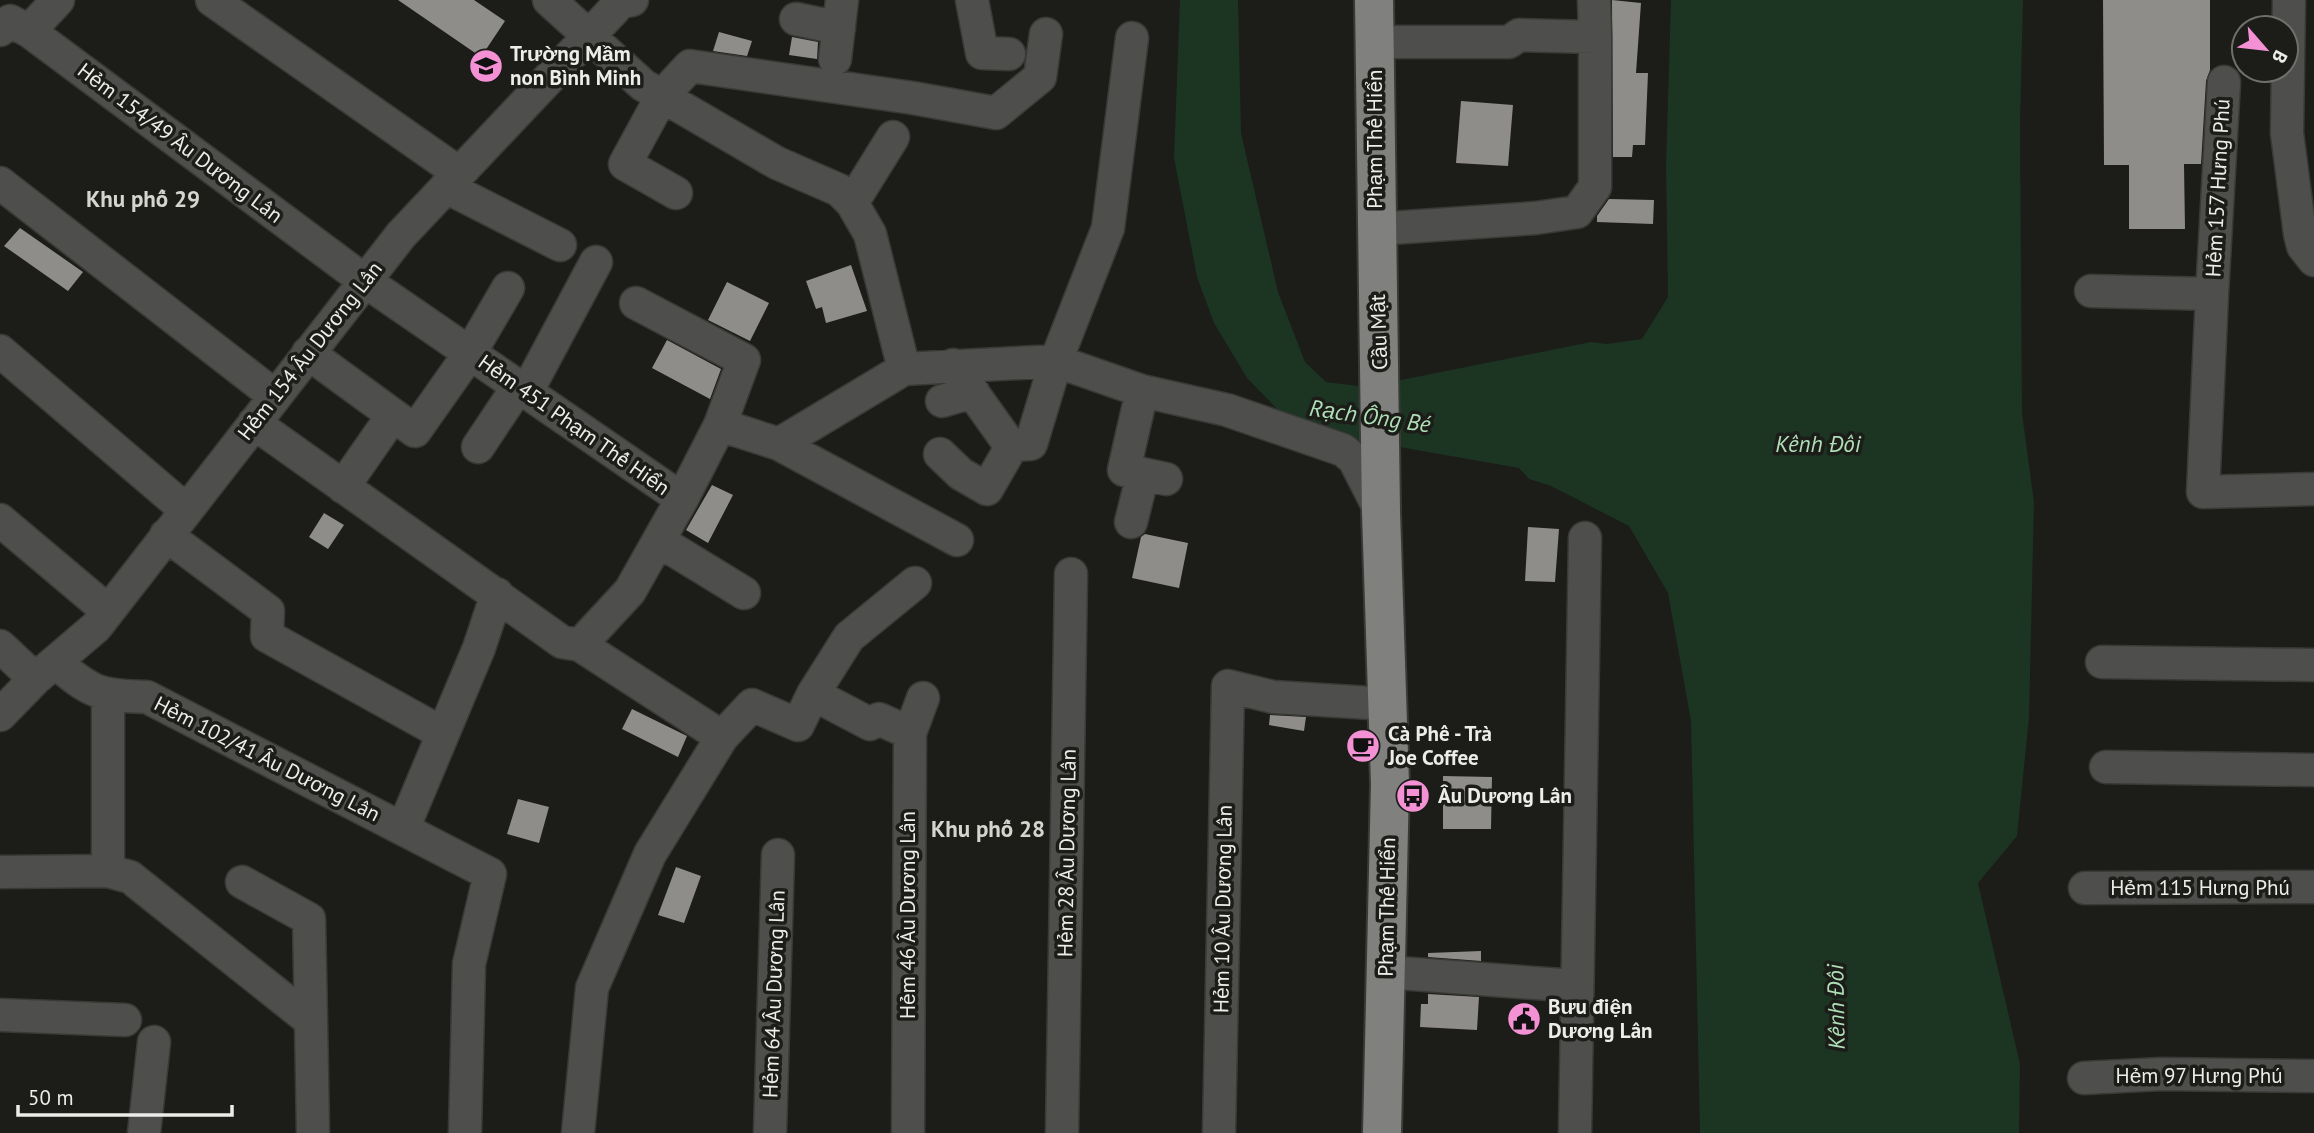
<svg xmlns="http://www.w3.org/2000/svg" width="2314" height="1133" viewBox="0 0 2314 1133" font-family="'PT Sans',sans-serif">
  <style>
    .water { fill: #1c3422 }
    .building { fill: #8f8d89 }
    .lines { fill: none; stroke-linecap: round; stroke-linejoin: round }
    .minor-casing { stroke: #393935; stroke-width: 35 }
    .major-casing { stroke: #393935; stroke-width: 42 }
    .minor { stroke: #4e4e4d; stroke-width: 32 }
    .major { stroke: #80817e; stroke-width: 38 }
    .labels { text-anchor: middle; stroke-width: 7; stroke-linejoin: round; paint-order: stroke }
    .poi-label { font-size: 21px; font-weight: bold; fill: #ececea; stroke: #1c1c18; text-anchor: start }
    .street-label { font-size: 21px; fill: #ececea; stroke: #1c1c18 }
    .neighbourhood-label { font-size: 23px; font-weight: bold; fill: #d5d5d0; stroke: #1c1c18 }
    .water-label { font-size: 23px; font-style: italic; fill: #aedfb7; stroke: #1c1c18 }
  </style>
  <rect width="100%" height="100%" fill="#1c1c18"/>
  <path class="water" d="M1180,0h58l3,133 37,159 27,70 21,20 40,5 225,-45 15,2 36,-5 26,-42 -2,-133 5,-164h352l-3,124 2,289 12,89 -5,216 -12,118 -39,47 42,181 -1,69h-319l-9,-412 -23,-128 -39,-67 -78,-40 -22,-7 -10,-11 -188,-33 -50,-22 -34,-35 -33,-55 -17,-46 -23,-119z"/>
  <path class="building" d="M398,0h76l31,21 -24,36z
    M1612,0l29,3 -5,70h12l-3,72h-12l-1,12h-19z
    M2103,0h107v70l-4,11 -5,83h-17l1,65h-56v-64h-25z
    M719,32l33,9 -5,15 -34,-5z
    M792,37l26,5 -1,17 -28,-4z
    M1461,101l52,4 -5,61 -52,-3z
    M1609,199l45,1 -1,24 -56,-2v-6z
    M20,228l63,44 -15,19 -64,-45z
    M851,265l16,46 -41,12 -4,-16 -6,2 -10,-28z
    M727,282l42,21 -19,38 -42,-21z
    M667,340l54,29 -11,30 -58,-31z
    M712,485l21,10 -25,48 -22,-13z
    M324,513l20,12 -16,24 -19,-12z
    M1528,527l31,2 -4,53 -30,-1z
    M1145,534l43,9 -9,45 -47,-10 9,-41z
    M632,709l55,27 -9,21 -56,-28z
    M1270,715l36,2 -2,14 -35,-6z
    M1443,776l49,1 -1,52h-48z
    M518,799l31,8 -10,36 -32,-9z
    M676,867l25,9 -17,47 -26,-8z
    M1481,951v10l-53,-4v-4z
    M1428,994l51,3 -2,33 -57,-3 1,-23h7z"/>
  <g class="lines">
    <g class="minor-casing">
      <path id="minor" d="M212,0l247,173
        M549,0l94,85 134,78 62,27 13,13 18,31 34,135
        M972,0l10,53 27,1
        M2289,0l-2,133 13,101 3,12 11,14
        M796,19l43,9
        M0,30l10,-9 19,10 336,250 317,218 38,-74 59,19 125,-75 152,-8 86,30 85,19 116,40 11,9 26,51
        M29,31l29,-31
        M1375,42h134l10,-7 76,2 -1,-37
        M835,59l7,-59
        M0,183l275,213
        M446,187l114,58
        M676,193l-51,-29 37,-68 28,-30 223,32 83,15 44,-36 6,-43
        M852,203l41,-66
        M1376,229l160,-11 41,-6 18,-25v-150
        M2091,291l121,3 -9,198 111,-3
        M2212,294l12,-212
        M636,303l108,57 -24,65
        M0,351l186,159
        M308,353l107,78 55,-78 38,-65
        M953,365l57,80 21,-1 25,-83 52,-133 24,-190
        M1142,391l-18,79 42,9
        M526,393l70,-131
        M942,401l31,-9
        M254,423l308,219 18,3 142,92
        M779,444l178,96
        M478,447l40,-60
        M940,454l21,20 26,15 26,-45
        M343,487l50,-72
        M0,520l108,91
        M1131,522l12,-48
        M166,535l102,76 -1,25 175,97
        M659,541l85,52
        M580,645l50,-54 52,-92
        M0,646l35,33
        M55,662c37,31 44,34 92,35l343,177 -21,90 -4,169
        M2102,662l212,3
        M813,694l57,30 9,-5 31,14
        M108,696v175
        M0,715l35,-36 61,-52 305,-392 220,-233 11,-2
        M2106,767l208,3
        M403,829l76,-181 18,-54
        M0,872l108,-1 22,6 181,144 2,112
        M242,882l67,37 2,102
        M2085,888l229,-1
        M1385,972l191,14
        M0,1015l125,5
        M2084,1078l77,-4 153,2
        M144,1133l10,-91
        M578,1133l14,-145 58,-134 72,-117 30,-32 46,20 15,-31 36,-57 66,-54
        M770,1133l8,-278
        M908,1133l2,-400 13,-35
        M1062,1133l9,-559
        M1219,1133l9,-447 45,11 114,7
        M1575,1133l10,-595"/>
    </g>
    <g class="major-casing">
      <path id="major" d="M1374,0l7,512 9,272 -8,349"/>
    </g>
    <use href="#minor" class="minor"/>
    <use href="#major" class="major"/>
  </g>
  <defs>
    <g id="school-disc" transform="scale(1.75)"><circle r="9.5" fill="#f491d4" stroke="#1c1c18"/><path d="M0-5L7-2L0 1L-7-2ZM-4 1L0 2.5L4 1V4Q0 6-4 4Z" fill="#111"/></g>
    <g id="cafe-disc" transform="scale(1.75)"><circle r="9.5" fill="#f491d4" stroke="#1c1c18"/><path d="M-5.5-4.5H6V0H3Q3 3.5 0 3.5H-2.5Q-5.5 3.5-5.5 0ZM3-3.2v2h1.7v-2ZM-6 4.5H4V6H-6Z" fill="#111"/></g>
    <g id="bus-disc" transform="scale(1.75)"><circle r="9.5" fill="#f491d4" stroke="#1c1c18"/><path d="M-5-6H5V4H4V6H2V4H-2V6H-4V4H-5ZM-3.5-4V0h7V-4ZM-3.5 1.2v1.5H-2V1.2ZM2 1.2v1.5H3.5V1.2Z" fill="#111"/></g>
    <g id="civic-disc" transform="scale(1.75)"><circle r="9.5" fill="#f491d4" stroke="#1c1c18"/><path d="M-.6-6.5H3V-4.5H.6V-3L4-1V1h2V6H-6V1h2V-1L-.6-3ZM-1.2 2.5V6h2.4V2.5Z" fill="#111"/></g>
  </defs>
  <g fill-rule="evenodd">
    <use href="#school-disc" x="486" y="66"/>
    <use href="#cafe-disc" x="1363" y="746"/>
    <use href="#bus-disc" x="1413" y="796"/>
    <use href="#civic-disc" x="1524" y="1019"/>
  </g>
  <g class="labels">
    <g class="poi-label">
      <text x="510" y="61">Trường Mầm<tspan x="510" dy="24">non Bình Minh</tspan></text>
      <text x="1388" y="741">Cà Phê - Trà<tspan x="1388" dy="24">Joe Coffee</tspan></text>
      <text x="1438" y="803">Âu Dương Lân</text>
      <text x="1548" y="1014">Bưu điện<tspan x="1548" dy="24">Dương Lân</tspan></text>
    </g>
    <g class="street-label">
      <text transform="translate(1375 139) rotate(-90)" y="7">Phạm Thế Hiển</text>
      <text transform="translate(180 143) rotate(37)" y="7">Hẻm 154/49 Âu Dương Lân</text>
      <text transform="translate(2218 188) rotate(-87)" y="7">Hẻm 157 Hưng Phú</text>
      <text transform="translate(1379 332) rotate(-92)" y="7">Cầu Mật</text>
      <text transform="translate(310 351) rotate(-52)" y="7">Hẻm 154 Âu Dương Lân</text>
      <text transform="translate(574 425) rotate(35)" y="7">Hẻm 451 Phạm Thế Hiển</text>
      <text transform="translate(267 759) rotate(27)" y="7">Hẻm 102/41 Âu Dương Lân</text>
      <text transform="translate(1067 853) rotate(-89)" y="7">Hẻm 28 Âu Dương Lân</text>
      <text x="2200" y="895">Hẻm 115 Hưng Phú</text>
      <text transform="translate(1387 907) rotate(-89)" y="7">Phạm Thế Hiển</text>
      <text transform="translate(1223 909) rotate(-89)" y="7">Hẻm 10 Âu Dương Lân</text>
      <text transform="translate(908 915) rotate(-90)" y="7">Hẻm 46 Âu Dương Lân</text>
      <text transform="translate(774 994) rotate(-88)" y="7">Hẻm 64 Âu Dương Lân</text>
      <text x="2199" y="1083">Hẻm 97 Hưng Phú</text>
    </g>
    <g class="neighbourhood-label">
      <text x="143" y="207">Khu phố 29</text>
      <text x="988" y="837">Khu phố 28</text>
    </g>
    <g class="water-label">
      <text transform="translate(1370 416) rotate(8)" y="8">Rạch Ông Bé</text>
      <text x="1818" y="452">Kênh Đôi</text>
      <text transform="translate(1836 1007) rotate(-91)" y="8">Kênh Đôi</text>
    </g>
  </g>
  <g transform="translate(2265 49) rotate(118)"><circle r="33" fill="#1c1c18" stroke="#6f6f6c" stroke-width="2"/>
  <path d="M0-5L12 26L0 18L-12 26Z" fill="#f491d4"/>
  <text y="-10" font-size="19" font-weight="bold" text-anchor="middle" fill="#ececea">B</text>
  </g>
  <path d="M18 1105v10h214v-10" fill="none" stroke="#ececea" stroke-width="3.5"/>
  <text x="28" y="1105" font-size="21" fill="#ececea" stroke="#1c1c18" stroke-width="5" paint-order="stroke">50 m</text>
</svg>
